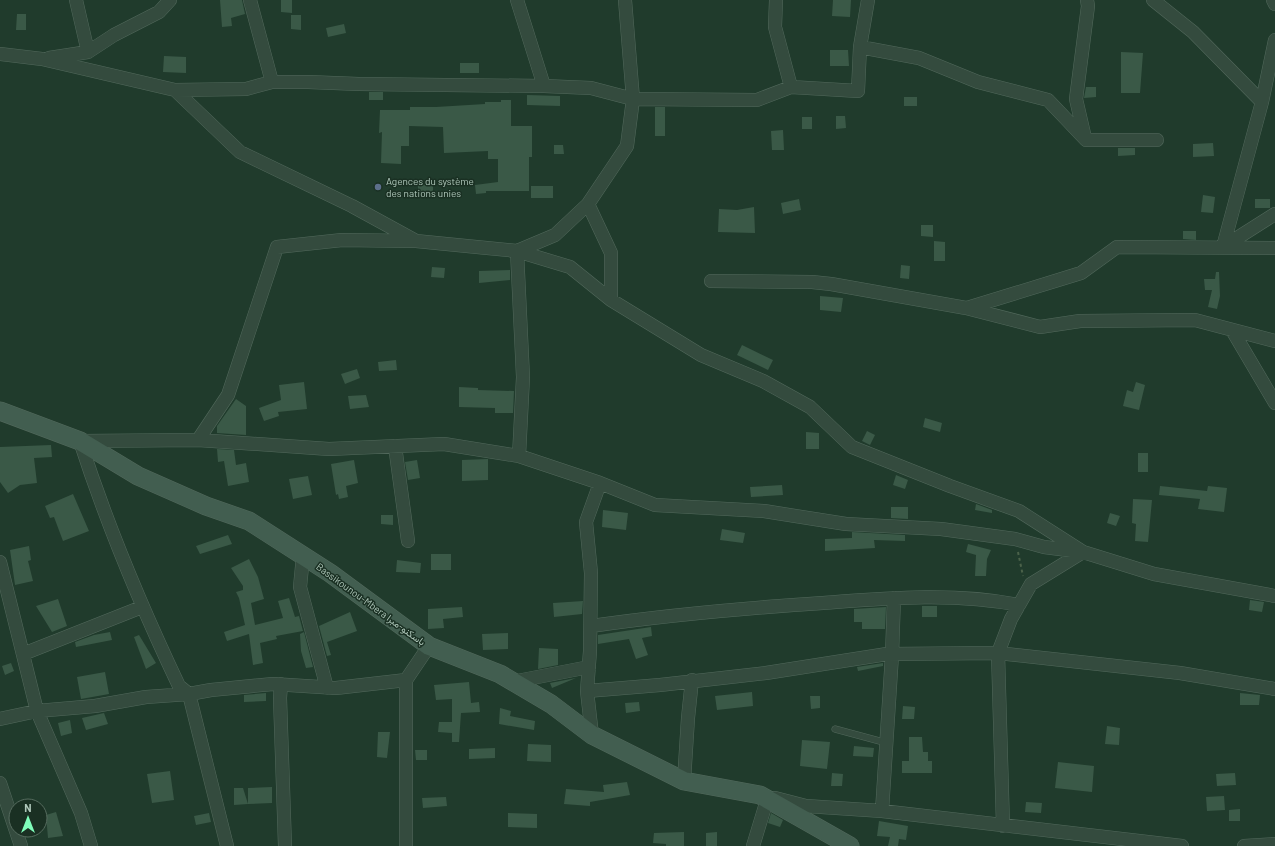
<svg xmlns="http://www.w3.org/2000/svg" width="1275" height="846" viewBox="0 0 1275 846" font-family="Barlow,Vazirmatn,sans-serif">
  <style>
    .building { fill: #3a5947 }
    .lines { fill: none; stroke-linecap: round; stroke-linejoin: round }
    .lane-casing { stroke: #52695c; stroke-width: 7 }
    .street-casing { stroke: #52695c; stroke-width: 14 }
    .secondary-casing { stroke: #52695c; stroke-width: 19 }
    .path { stroke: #4b624a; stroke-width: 2; stroke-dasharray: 3 3; stroke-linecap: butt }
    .lane { stroke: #344b3e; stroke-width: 6 }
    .street { stroke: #344b3e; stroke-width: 13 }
    .secondary { stroke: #425e50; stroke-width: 18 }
    .service-dot { fill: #5c6f8a; stroke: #1a3023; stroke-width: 1.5 }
    .labels { text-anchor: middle; stroke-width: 3; stroke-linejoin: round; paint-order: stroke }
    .poi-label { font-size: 10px; fill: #afc7ba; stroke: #1a3023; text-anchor: start }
    .street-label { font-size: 10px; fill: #afc7ba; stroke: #1a3023 }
  </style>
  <rect width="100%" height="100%" fill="#203b2c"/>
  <path class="building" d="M220,0h22l3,14 -14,4 1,8 -10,1z
    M281,0h11v13l-11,-1z
    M833,0h18l-1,17 -18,-1z
    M17,14h9v16h-10z
    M291,15h10v15l-10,-1z
    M344,24l2,9 -18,4 -2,-9z
    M830,50h18l1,16h-19z
    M1121,52l22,1 -3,40h-19z
    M164,56l22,1v16l-23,-1z
    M460,63h19v10h-19z
    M1086,87h10v10l-12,1z
    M369,92h14v8h-14z
    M527,95l33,1v10l-33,-1z
    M904,97h13v9h-13z
    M501,100h10v26h21v31h-3v34h-43v2l-10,1 -1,-9 23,-3v-23h-10v-8l-44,2 -1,-26 -34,-1v20h-8v18l-20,-1 1,-31 -3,1 1,-23h30v-3h26l49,-3v-2h16z
    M655,107h10v29h-10z
    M836,116h9l1,12 -10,1z
    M802,117h10v12h-10z
    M783,130l1,20h-12l-1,-19z
    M1213,143l1,13 -21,1v-13z
    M554,145h9l1,9h-10z
    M1118,148h17v7l-17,1z
    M418,185h15v13l-15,-1z
    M531,186h22v12h-22z
    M1203,195l12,2 -2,16 -12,-1z
    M799,199l2,11 -18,4 -2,-11z
    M1255,199h15v9h-15z
    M754,207l1,26 -37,-1 1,-23 18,1z
    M921,225h12v12l-12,-1z
    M1183,231h13v9l-13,-1z
    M934,241l11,1v19h-11z
    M901,265l9,1 -1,13 -9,-1z
    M432,267l13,1 -1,10 -13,-1z
    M510,270v10l-31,3v-12z
    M1216,272h3l1,24 -3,13 -9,-2 4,-17h-7l-1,-11h11z
    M820,296l23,2 -2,14 -21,-2z
    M742,345l31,15 -5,10 -31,-15z
    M396,360l1,10 -18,1 -1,-9z
    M357,369l3,9 -15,6 -4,-10z
    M304,382l3,27 -29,3 1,4 -15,5 -5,-13 22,-8 -2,-15z
    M1136,382l9,3 -6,25 -16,-4 4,-16 6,2z
    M459,387l19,1v2l36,1 -1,22h-18v-5l-36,-1z
    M366,395l3,12 -19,2 -2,-13z
    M236,399l10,7v29l-29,-2v-7z
    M925,418l17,5 -2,9 -17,-5z
    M867,431l8,4 -5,10 -8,-4z
    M806,432l13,1v16h-13z
    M51,445l1,12 -18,1 3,25 -17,2 -12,8 -8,-11v-35z
    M217,449l17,1 2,15 10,-2 3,19 -21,4 -4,-25 -6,1z
    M1138,453h10v19h-10z
    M488,459v21l-26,1v-21z
    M354,460l4,23 -12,3 2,11 -9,2 -1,-5 -2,1 -5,-31z
    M417,460l3,18 -12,2 -3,-18z
    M896,475l12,5 -3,9 -12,-4z
    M308,476l4,19 -19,4 -4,-20z
    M782,485l1,10 -32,2 -1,-10z
    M1160,486l47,5 1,-5 19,2 -3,24 -26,-3 2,-10 -41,-4z
    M73,494l16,37 -26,10 -9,-24 -4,1 -5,-12z
    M1133,499l19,1 -4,42 -13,-1 1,-17 -4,-1z
    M976,504l16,6v3l-17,-3z
    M891,507h17v12l-17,-1z
    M603,510l25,3 -2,17 -24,-3z
    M1110,513l10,3 -4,10 -9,-3z
    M381,515h12v10l-12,-1z
    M722,529l23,4 -2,10 -23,-3z
    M852,532l53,3v6l-31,-1 1,8 -50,3v-12l27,-1z
    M228,535l4,9 -32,10 -4,-8z
    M968,544l23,6 -4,9 -1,17h-11l1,-21 -10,-3z
    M29,546l2,14 -3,1 5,20 -18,4 -5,-35z
    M431,554h20v16h-20z
    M249,559l9,18 6,22 -13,4 4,22 28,-7 -5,-17 11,-3 6,19 4,-1 4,15 -27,5 1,3 -17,4 3,20 -10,2 -4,-31 -22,7 -3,-9 21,-7 -6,-27 -3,-6 7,-2v-4l-12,-18z
    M397,560l24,3 -1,10 -24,-1z
    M58,599l9,27 -15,6 -16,-26z
    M1250,600l14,2 -2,10 -13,-2z
    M583,601l-1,13 -28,3 -1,-14z
    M922,606h15v11h-15z
    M462,607l1,10 -20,2 1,9 -16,1v-20z
    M886,607l-1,22h-23v-7h-8v-13z
    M350,612l7,19 -30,11 4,13 -4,1 -8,-30z
    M651,627l1,9 -10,2 6,17 -12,4 -7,-20 -31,5v-9z
    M110,632l2,8 -36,7 -1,-5 19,-7z
    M304,632l9,35 -7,1 -5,-17 -1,-17z
    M508,633v16l-25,1 -1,-16z
    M139,635l17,28 -10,6 -12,-32z
    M539,648l19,1v16l-20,4z
    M11,663l3,8 -9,4 -3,-9z
    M883,663v3l-25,5 -1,-4z
    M105,672l4,22 -28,5 -4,-22z
    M576,678l-24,10 -2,-5z
    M469,682l2,21 8,-1 1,10 -19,1 -2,29h-7v-9l-14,-1 1,-10h13v-23l-16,1 -2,-15z
    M752,692l1,14 -36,4 -2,-14z
    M266,693v8l-22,1v-7z
    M1240,693l20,2 -1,10h-19z
    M810,696h10v12l-9,1z
    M639,702l1,9 -14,2 -1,-10z
    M903,706l12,1 -1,12h-12z
    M500,708l11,3 -1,5 25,5 -1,9 -35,-6z
    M104,713l4,11 -22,6 -4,-12z
    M70,720l2,13 -11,3 -3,-13z
    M1107,726l13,2 -1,17 -14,-1z
    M378,732h12l-3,26 -10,-1z
    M909,737h13l1,15h5v9h4v12h-30v-12h7z
    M802,740l28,2 -3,27 -27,-3z
    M528,744l23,1v17l-24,-1z
    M854,746l20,2 -1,9 -20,-1z
    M495,748v10l-26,1v-10z
    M415,750h12v10h-11z
    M1058,762l36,4 -2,26 -37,-4z
    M170,771l4,29 -22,3 -5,-29z
    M832,773l11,1 -1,12h-11z
    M1235,773l1,12 -19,1 -1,-12z
    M627,782l3,13 -40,7v4l-26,-2 2,-15 38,3 -1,-7z
    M272,787v16l-24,1v-16z
    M234,788h9l5,16 -14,1z
    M1224,796l1,14 -18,1 -1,-14z
    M446,797l1,9 -24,2 -1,-10z
    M1026,802l16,1 -1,10 -16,-1z
    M1240,809v12h-11v-11z
    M56,812l7,24 -15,2 -2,-23z
    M209,813l2,9 -15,3 -2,-9z
    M508,813l29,1v14l-29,-1z
    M771,813l12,7 -3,7 -12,-4z
    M879,821l29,5 -2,14 -7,-1 -1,7h-10l2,-9 -13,-1z
    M684,832v14h-18v-2l-13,-1 1,-10z
    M717,832v14h-11v-13z"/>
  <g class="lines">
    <g class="lane-casing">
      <path id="lane" d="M835,729l52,14"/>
    </g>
    <g class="street-casing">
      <path id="street" d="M76,0l12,52
        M250,0l22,82
        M517,0l27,86 47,2 42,11 124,1 34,-13 67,4 2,-44 59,11 59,24 70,18 38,40h71
        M776,0l-1,27 16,60
        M1153,0l40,32 69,70
        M1273,0l2,4
        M860,47l8,-47
        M0,54l42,5 133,31 65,62 112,54 64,35 101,10 53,16 41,33 90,55 62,26 47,26 42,40 98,39 69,25 64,41 71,22 121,22
        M49,58l39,-6 26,-17 45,-23 11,-12
        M175,90l71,-1 26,-7h36l51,2 185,2
        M1085,138l-9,-39 12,-93 -1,-6
        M588,204l23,49v47
        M1223,247l39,-145 13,-62
        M1223,247l52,-33
        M517,251l38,-16 33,-31 39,-58 6,-47 -8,-99
        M517,251l6,126 -4,79
        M711,281l101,1 19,2 135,24 74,19 40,-6 115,-1 80,21
        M967,308l114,-35 36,-26 158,1
        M1232,330l43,73
        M198,440l30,-45 49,-148 65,-7 71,1
        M395,446l13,95
        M303,556l-3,31 27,101
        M0,562l37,149 44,102 10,33
        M591,626c77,-11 154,-18 232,-23 64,-5 132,-11 196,2
        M23,654l119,-47
        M406,680v166
        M512,682l77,-15
        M281,684l-1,14 5,148
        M587,691l73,-6 106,-12 121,-19 111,-1 182,20 95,16
        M0,719l37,-8 58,-5 51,-9 43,-3 22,-4 62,-6 63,4 70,-8 23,-34
        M592,735l-5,-44 3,-40 1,-78 -5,-51 14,-39
        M684,781l4,-63 4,-38
        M0,783l21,63
        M775,798l31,8 76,5 300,35
        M882,811l10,-156 2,-57
        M1003,826l-5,-173 13,-34 20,-35 52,-32
        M227,846l-38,-152 -10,-8c-38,-80 -72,-161 -99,-245l118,-1 131,9 115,-5 75,12 81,27 55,22 109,6 82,13 95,5 74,10 29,8 39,5
        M753,846l14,-46
        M1244,846l31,-2"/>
    </g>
    <g class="secondary-casing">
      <path id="secondary" d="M0,411l80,30 58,35 68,30 43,15 81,52 99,73 71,28 51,30 41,31 92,46 76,14 90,51"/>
    </g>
    <path class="path" d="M1018,552l5,24"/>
    <use href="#lane" class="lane"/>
    <use href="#street" class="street"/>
    <use href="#secondary" class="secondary"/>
  </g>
  <circle class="service-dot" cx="378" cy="187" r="4"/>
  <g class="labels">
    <g class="poi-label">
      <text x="386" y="185">Agences du système<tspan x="386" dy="12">des nations unies</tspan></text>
    </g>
    <g class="street-label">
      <text transform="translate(371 604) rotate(36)" y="4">Bassikounou-Mbera باسكنو-مبرا</text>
    </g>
  </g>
  <g transform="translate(28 818)"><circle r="19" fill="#1a3023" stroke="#566c5f"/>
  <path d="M0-3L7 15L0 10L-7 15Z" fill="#7ffdba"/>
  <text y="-6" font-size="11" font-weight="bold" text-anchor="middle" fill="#afc7ba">N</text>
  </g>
</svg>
